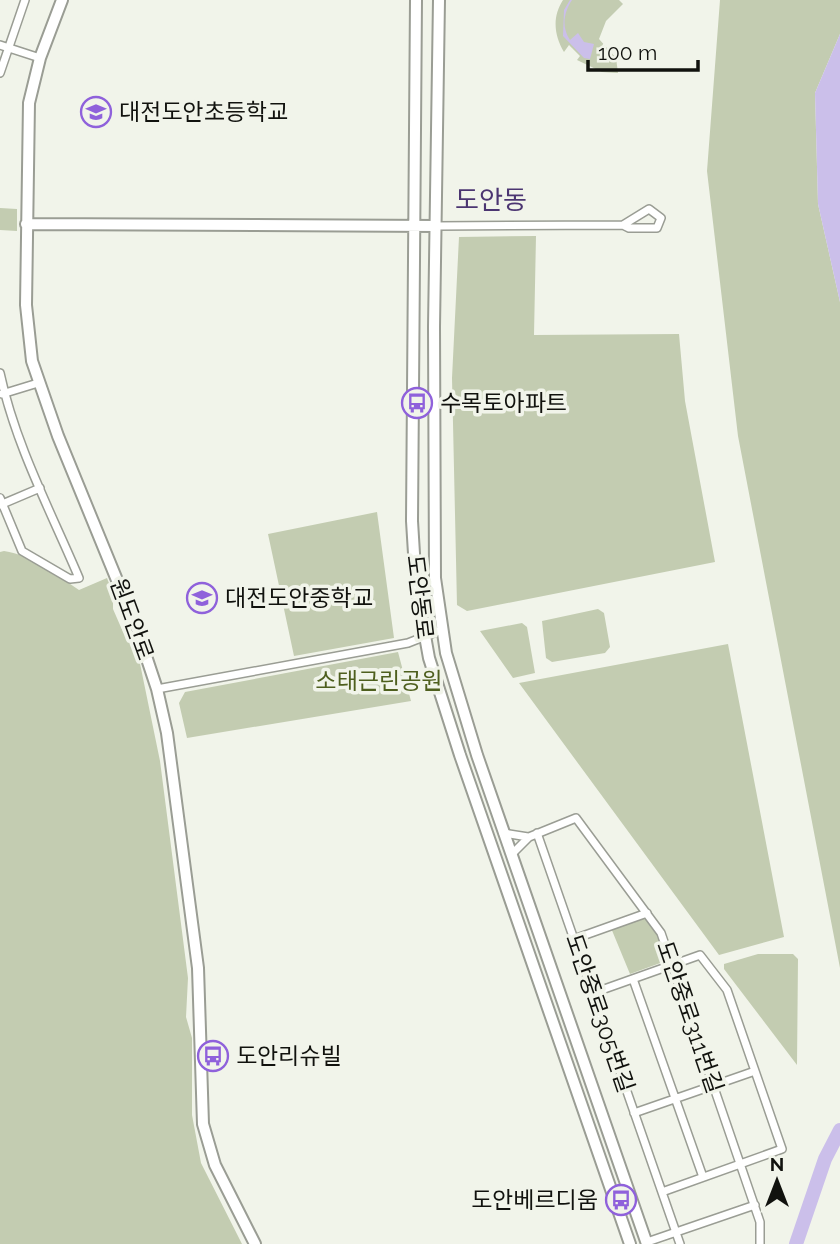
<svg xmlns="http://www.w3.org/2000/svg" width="840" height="1244" viewBox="0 0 840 1244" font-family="Raleway,'Noto Sans KR',sans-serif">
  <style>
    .green { fill: #c3ccb1 }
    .water { fill: #cbbfea }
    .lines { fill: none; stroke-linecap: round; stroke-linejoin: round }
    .river { stroke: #cbbfea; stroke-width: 14 }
    .street-casing { stroke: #9a9d94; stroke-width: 10 }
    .secondary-casing { stroke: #9a9d94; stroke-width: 14 }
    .street { stroke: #fff; stroke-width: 7 }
    .secondary { stroke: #fff; stroke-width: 10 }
    .labels { text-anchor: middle; stroke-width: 7; stroke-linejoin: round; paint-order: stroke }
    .poi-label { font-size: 23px; fill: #11120e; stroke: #f1f4ea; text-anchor: start }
    .street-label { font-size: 23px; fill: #11120e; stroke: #f1f4ea }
    .park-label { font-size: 23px; fill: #4e5f1e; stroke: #f1f4ea }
    .quarter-label { font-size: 26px; fill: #4b3571; stroke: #f1f4ea }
  </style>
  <rect width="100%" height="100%" fill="#f1f4ea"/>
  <path class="green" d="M563,0h56l4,4 -17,17 -7,18 17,19 2,15 -16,-1 -25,-12 3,-4 -11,-11 -5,7c-10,-17 -12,-35 -1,-52z
    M720,0h120v34l-25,59 3,111 22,98v666l-102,-532 -31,-265z
    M0,208l17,1v22l-17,-1z
    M536,236l-2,99 145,-1 6,67 30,161 -248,49 -10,-6 -5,-227 7,-141z
    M377,512l17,126 -100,18 -26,-122z
    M4,551c28,4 52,23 75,39l28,-12 6,16v15l10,23 14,17 23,112 28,217 -2,39 6,21v77l9,48 41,81h-242v-692z
    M598,609l6,4 6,34 -5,6 -53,9 -6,-4 -4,-37z
    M522,623l5,4 8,46 -22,5 -33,-47z
    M728,644l56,293 -65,18 -200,-272z
    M398,652l13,49 -224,37 -8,-35 6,-11z
    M642,918c15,6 20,25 24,40l-3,4 -33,12 -19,-46z
    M758,954h35l5,5 -1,106 -73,-96v-5z"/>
  <path class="water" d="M570,0h2c-8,12 -11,27 -2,40l8,-7 6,9 10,2 -4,15 -6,-1 -21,-22 1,-26z
    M840,34v268l-22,-98 -3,-111z"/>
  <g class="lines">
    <path class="river" d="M796,1244l29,-85 15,-29"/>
    <g class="street-casing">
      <path id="street" d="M0,45l40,13
        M0,73l25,-73
        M436,226l187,-1 6,3h28l4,-10 -12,-9 -26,16
        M0,373c15,71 51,139 79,205l-9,1 -48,-28 -22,-53
        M2,394l36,-11
        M0,505l40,-17
        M157,689l251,-46 33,-13
        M503,833l25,4
        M537,833l143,411
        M511,855l18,-18 47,-19 85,115 99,289v22
        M574,939l73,-26
        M633,979l70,198
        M593,993l107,-38 27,35 55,159 -120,43
        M634,1113l121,-42
        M647,1242l108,-37"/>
    </g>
    <g class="secondary-casing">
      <path id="secondary" d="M62,0l-22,58 -11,45 -3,202 6,56 26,75 79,193 20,60 10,44 31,235 5,156 12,41 40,79
        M416,0l-4,521 4,65 13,72 31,97 170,489
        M439,0l-5,327 1,251 11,75 31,102 170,489
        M26,224l410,2"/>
    </g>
    <use href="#street" class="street"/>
    <use href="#secondary" class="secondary"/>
  </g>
  <defs>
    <g id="school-ring" transform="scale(1.575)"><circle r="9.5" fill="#f1f4ea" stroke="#8f61db" stroke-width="1.5"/><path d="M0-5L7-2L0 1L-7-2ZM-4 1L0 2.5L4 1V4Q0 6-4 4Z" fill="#8f61db"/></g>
    <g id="bus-ring" transform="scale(1.575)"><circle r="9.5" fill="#f1f4ea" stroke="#8f61db" stroke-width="1.5"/><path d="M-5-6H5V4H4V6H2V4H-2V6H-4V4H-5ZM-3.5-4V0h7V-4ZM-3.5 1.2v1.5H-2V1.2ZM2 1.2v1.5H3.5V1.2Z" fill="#8f61db"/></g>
  </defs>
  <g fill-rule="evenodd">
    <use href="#school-ring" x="96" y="112"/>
    <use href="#bus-ring" x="417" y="403"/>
    <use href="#school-ring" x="202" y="598"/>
    <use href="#bus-ring" x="213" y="1056"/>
    <use href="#bus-ring" x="621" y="1200"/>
  </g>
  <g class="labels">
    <g class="poi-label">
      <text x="119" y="120">대전도안초등학교</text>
      <text x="440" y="411">수목토아파트</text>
      <text x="225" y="606">대전도안중학교</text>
      <text x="236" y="1064">도안리슈빌</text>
      <text x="598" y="1208" text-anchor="end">도안베르디움</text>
    </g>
    <g class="street-label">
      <text transform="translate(420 597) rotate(83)" y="8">도안동로</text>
      <text transform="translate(132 619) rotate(70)" y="8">원도안로</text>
      <text transform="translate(600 1013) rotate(71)" y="8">도안중로305번길</text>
      <text transform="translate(690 1017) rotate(71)" y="8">도안중로311번길</text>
    </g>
    <g class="park-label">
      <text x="379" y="689">소태근린공원</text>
    </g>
    <g class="quarter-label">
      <text x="491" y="209">도안동</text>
    </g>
  </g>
  <g transform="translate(777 1181)" stroke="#f1f4ea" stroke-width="5" paint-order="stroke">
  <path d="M0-5L12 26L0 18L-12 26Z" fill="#11120e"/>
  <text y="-10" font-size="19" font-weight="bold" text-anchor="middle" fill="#11120e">N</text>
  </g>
  <path d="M588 60v10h110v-10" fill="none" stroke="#11120e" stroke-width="3.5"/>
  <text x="598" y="60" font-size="21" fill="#11120e" stroke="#f1f4ea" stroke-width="5" paint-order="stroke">100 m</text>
</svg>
